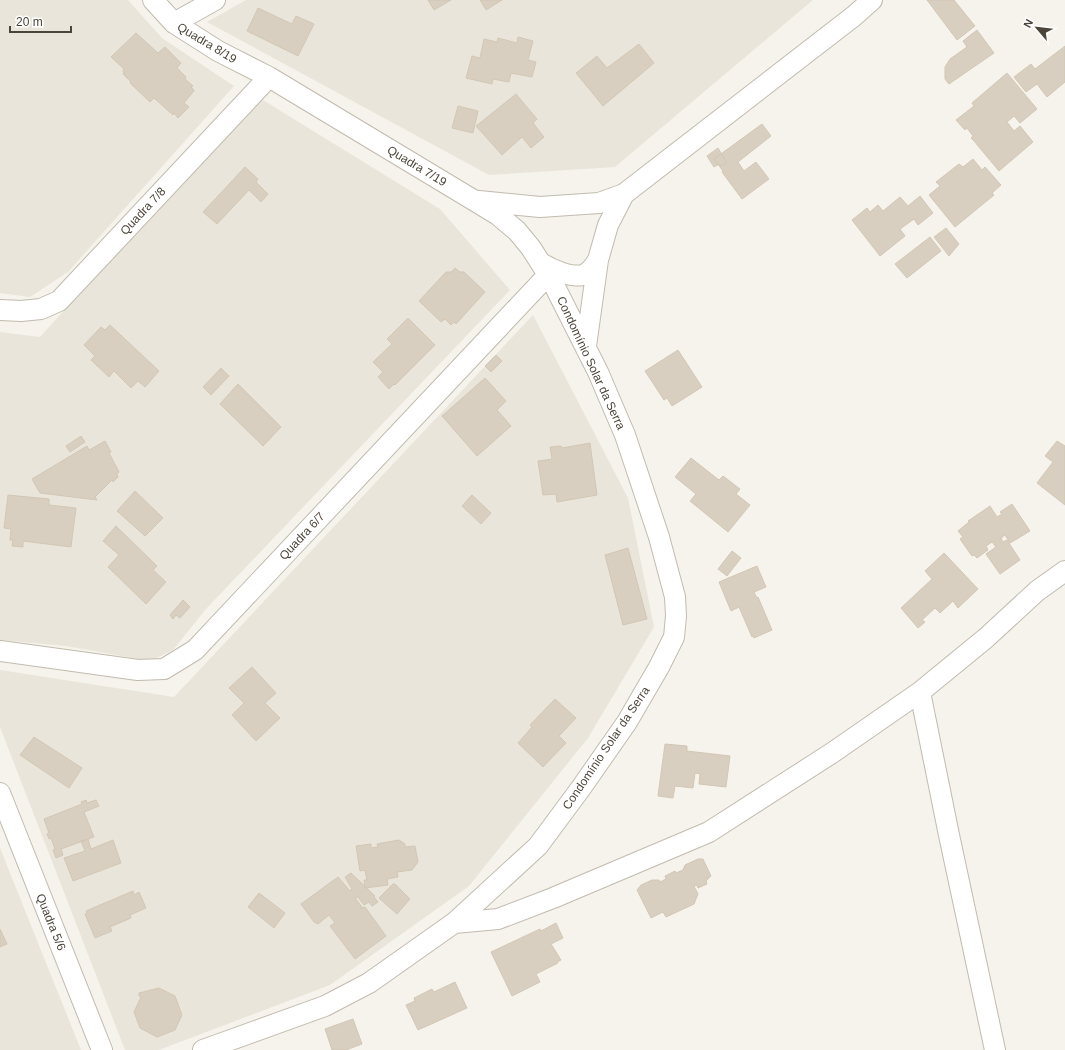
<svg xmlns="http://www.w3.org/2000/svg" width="1065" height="1050" viewBox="0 0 1065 1050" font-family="Arial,sans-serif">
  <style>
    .residential { fill: #eae5da }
    .building { fill: #d8cfc1; stroke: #d3c7b4 }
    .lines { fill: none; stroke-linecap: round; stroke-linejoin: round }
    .street-casing { stroke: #c2bbae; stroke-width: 22 }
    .street { stroke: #fff; stroke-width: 20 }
    .labels { text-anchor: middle; stroke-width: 3.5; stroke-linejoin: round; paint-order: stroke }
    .street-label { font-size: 12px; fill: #4b4439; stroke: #fff }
  </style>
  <rect width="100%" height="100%" fill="#f6f3ec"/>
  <path class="residential" d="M0,0h128l34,38 72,48 -166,186 -38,25 -30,-4z
    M246,0h567l-198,167 -126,8 -282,-153z
    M258,97l182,112 70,81 -304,319 -33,41 -23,11 -84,-15 -66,-6v-308l40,5z
    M533,315l95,183 26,129 -66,111 -119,148 -139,99 -171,65h-34l-125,-323v-57l174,27z
    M0,848l81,202h-81z"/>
  <path class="building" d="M428,0h23l-17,10z
    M480,0h22l-16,10z
    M927,0h27l21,26 -18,14z
    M258,8l34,16 4,-8 18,8 -16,32 -51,-25z
    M977,30l17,23 -45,31 -4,-5v-12l5,-8 17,-12 -4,-6z
    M136,33l22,20 7,-6 16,16 -4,5 9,9 -1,2 8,7 -2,1 3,3 -1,2 -9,11 5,4 -11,11 -4,-5 -1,2 -19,-17 -4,4 -20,-19 1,-1 -8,-8 1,-1 -1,-2 1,-2 -13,-12z
    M518,37l15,4 -5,19 8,2 -4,15 -21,-4 -2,9 -16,-3 -1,5 -26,-6 6,-22 8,2 4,-19 13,3 1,-4 19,5z
    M639,44l15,19 -51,43 -27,-33 21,-17 10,12z
    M1065,46v36l-18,15 -10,-13 -11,8 -12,-15 17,-13 4,5z
    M1007,73l30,36 -17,14 -6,-7 -7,6 7,9 6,-5 13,16 -34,29 -25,-30 -3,-3 2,-2 -6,-8 -2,2 -9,-10 18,-14 -2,-3z
    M516,94l21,25 -4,4 11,14 -13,11 -9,-11 -20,18 -26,-29z
    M458,106l20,5 -5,22 -21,-5z
    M762,124l9,12 -33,26 6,9 12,-9 13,17 -27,20 -20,-27 1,-1 -9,-12z
    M718,148l9,15 -6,3 -2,-2 -5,3 -7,-11z
    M973,159l9,11 3,-3 16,18 -9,8 2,2 -39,32 -26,-32 11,-9 -4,-4 23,-18 4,3z
    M245,167l13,12 -2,3 12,12 -7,8 -12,-12 -32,34 -14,-12z
    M920,196l13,17 -15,12 -4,-6 -14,10 5,7 -25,20 -28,-36 15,-12 3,4 8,-7 5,6 17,-14 8,9z
    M946,228l13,16 -10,12 -15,-19z
    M930,237l11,14 -34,27 -12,-14z
    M455,268l5,4h4l21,20 -29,32 -2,-2 -3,3 -6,-6 -4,3 -22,-21 27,-29h5z
    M408,318l27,27 -40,40 -1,-1 -5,5 -11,-12 5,-5 -10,-10 19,-18 -5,-5z
    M110,325l49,46 -14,16 -7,-6 -7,7 -17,-17 -5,6 -18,-17 4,-4 -11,-11 17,-18 4,3z
    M678,350l24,37 -30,19 -5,-8 -3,2 -19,-29z
    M496,355l6,6 -11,11 -6,-6z
    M221,368l8,8 -18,19 -8,-8z
    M485,378l21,23 -9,9 14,16 -34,30 -35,-40z
    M238,384l43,43 -18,19 -43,-42z
    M81,436l4,6 -15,10 -4,-6z
    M105,441l6,11 -2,1 10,19 -2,2 1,3 -5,5 -1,-2 -17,17 2,3 -57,-7 -8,-14 55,-33 2,4z
    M1057,441l8,5v59l-28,-22 16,-21 -8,-6z
    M590,443l7,52 -40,7 -1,-8 -13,1 -5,-34 14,-2 -2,-12 11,-1 1,2z
    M691,458l28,22 4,-4 17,13 -4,5 14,11 -22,27 -38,-31 6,-7 -21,-17z
    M135,491l28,27 -18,18 -28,-25z
    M8,495l41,4v6l27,3 -5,39 -48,-6v6l-11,-1 1,-6h-3l1,-11 -7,-1z
    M472,495l19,18 -10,11 -19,-18z
    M1012,504l18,27 -20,12 -5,-8 -4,3 2,4 4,-2 13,20 -20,14 -14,-20 10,-7 -4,-5 -6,4 2,4 -11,8 -3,-3 -2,1 -12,-17 3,-2 -5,-6 11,-9 -1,-1 22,-15 7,11 5,-3 -2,-2z
    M116,526l41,40 -4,4 13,12 -20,22 -38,-37 11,-12 -16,-14z
    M628,548l19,71 -24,6 -18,-70z
    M732,551l9,7 -14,18 -9,-7z
    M944,553l34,36 -20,19 -5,-7 -13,12 -5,-5 -13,12 3,2 -7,6 -17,-20 31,-29 -7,-8z
    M757,566l9,21 -12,5 3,6 1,-1 14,33 -18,8 -1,-2 -1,1 -13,-30 -8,4 -12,-29z
    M183,600l7,7 -10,11 -4,-3 -3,4 -3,-4z
    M252,667l24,26 -11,10 15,15 -24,23 -24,-26 12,-12 -15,-15z
    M555,699l21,19 -17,18 7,7 -23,24 -25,-24 14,-16 -2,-2z
    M34,737l48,31 -13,20 -49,-33z
    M665,744l22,2v5l43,5 -4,31 -27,-3 1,-10 -5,-1 -2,15 -18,-2 -2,12 -15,-2z
    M86,800l1,3 9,-3 3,6 -15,6 10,25 -33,12 2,6 -7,3 -3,-8 2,-1 -4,-11 -2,1 -2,-5 2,-1 -5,-14 38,-15 -1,-2z
    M88,839l3,10 22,-9 8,23 -48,18 -9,-23 21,-7 -4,-10z
    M399,840l6,4v3l10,-1 3,16 -6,8 -15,2 1,5 -11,2 1,6 -23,3 -1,-8h3l-2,-10 -5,1 -4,-25 15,-2v4l7,-1 -1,-3z
    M698,859h5l8,17 -5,5 1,3 -9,4 -1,-3 -3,1 4,8 -4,10 -28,13 -3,-5 -12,6 -14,-28 4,-5 11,-5h7l1,2 6,-3 -1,-3 10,-5 1,2 7,-3 2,-5z
    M351,873l24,23 -1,1 4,5 -6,4 -3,-4 -5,3 -6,-8 -3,1 7,9 -2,2 5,-2 21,29 -31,23 -25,-33 5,-3 -6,-8 -11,9 -4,-2 -13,-18 37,-27 12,14 2,-2 -7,-12z
    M393,884h2l15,15 -13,15 -18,-16z
    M133,891l1,4 5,-3 7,16 -16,7 1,3 -21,9 2,4 -17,7 -10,-24 2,-1 -1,-2z
    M259,893l26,20 -11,15 -26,-21z
    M556,923l7,15 -12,6 10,16 -4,2 1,1 -22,11 4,8 -28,14 -21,-44 49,-23 1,2z
    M0,929l7,15 -7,3z
    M455,982l12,26 -49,22 -12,-25 9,-4 -1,-3 18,-9 2,3z
    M159,988l16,8 7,19 -7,15 -18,7 -17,-9 -6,-16 7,-15 -2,-1v-3z
    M353,1019l9,25 -16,6h-14l-7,-21z"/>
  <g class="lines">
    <g class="street-casing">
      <path id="street" d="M153,0l21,23 44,28 51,26 206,124 23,14 19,16 14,17 21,33 46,91 27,63 34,102 16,60 1,19 -2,21 -15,30 -32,55 -46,66 -43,58 -84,77 -85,60 -44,23 -122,44
        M174,23l41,-23
        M479,201l61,6 59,-4 25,-9 230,-178 18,-16
        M541,263c10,6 29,15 42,12 6,-2 12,-10 15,-15
        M0,310l21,1 20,-2 18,-8 210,-224
        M586,346l12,-86 10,-35 16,-31
        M0,651l138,19 26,-1 31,-19 353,-375
        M920,692l29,143 46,215
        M0,793l102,257
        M454,923l44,-4 55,-21 156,-66 123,-79 88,-61 66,-54 51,-47 28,-20"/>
    </g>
    <use href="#street" class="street"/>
  </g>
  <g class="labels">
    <g class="street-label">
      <text transform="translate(207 43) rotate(31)" y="4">Quadra 8/19</text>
      <text transform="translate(417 166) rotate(31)" y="4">Quadra 7/19</text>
      <text transform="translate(143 211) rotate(-47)" y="4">Quadra 7/8</text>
      <text transform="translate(591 363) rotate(65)" y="4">Condomínio Solar da Serra</text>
      <text transform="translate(302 536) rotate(-47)" y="4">Quadra 6/7</text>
      <text transform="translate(606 748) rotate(-56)" y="4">Condomínio Solar da Serra</text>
      <text transform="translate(51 922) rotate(68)" y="4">Quadra 5/6</text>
    </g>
  </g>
  <g transform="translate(1037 28) rotate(298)" stroke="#ffffff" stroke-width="3" paint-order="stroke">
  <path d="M0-3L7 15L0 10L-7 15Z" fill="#4b4439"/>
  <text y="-6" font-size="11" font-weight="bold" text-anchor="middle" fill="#4b4439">N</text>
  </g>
  <path d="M10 26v6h61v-6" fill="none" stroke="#4b4439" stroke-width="2"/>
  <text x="16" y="26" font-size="12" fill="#4b4439" stroke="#ffffff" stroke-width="3" paint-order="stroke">20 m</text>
</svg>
